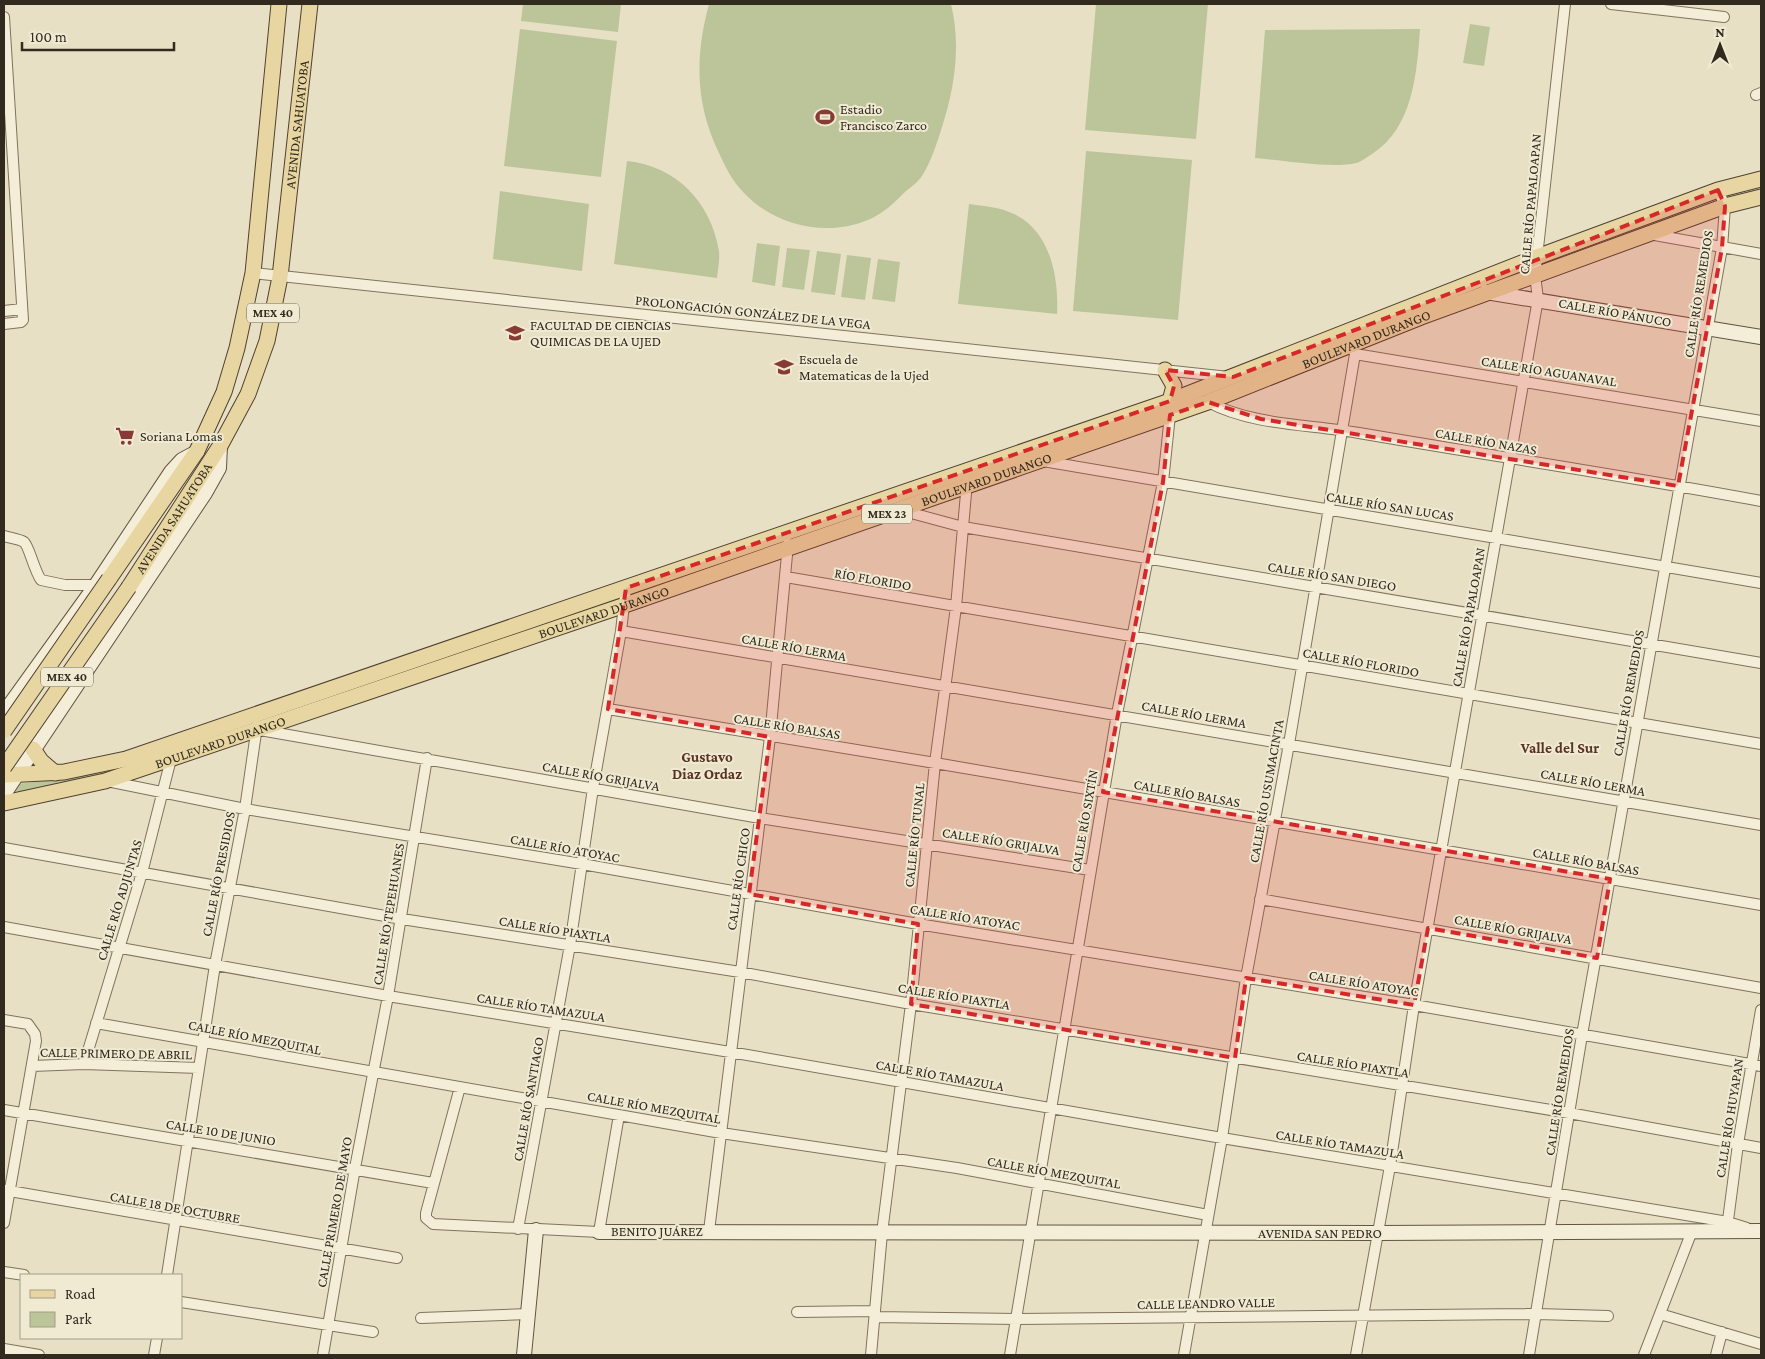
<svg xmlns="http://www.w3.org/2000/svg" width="1765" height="1359" viewBox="0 0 1765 1359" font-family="'Crimson Pro',serif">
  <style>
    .green { fill: #bcc59a }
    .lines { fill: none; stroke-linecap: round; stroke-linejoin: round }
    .street-casing { stroke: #80735d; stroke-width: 12 }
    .secondary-casing { stroke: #625440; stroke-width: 16 }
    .primary-casing { stroke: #4f4131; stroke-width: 17 }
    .street { stroke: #f4edd7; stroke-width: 10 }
    .secondary { stroke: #f4edd7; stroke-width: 14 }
    .primary { stroke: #e7d6a1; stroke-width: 15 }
    .primary-bridge-casing { stroke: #4f4131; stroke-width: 17; stroke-linecap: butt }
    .primary-bridge { stroke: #e7d6a1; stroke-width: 15 }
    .marked { fill: #d62828; fill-opacity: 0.2; stroke: #d62828; stroke-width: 4; stroke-dasharray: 10 6; stroke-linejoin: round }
    .labels { text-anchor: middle; stroke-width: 4; stroke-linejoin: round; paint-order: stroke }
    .shield { fill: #f0ead3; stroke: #6b6455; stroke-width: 1 }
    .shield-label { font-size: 12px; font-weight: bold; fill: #322a1f }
    .poi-label { font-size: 14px; fill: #322a1f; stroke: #f0ead3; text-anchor: start }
    .street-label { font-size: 14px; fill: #322a1f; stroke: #f0ead3 }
    .neighbourhood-label { font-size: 15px; font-weight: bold; fill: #593324; stroke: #f0ead3 }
  </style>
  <rect width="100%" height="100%" fill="#e8e0c5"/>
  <path class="green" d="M523,4h98l-3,28 -97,-11z
    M709,4h242c10,41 4,83 -9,123 -5,16 -11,35 -20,49 -4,6 -11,11 -17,16 -8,8 -18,18 -29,24 -42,23 -99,12 -132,-23 -12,-12 -19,-27 -26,-42 -23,-49 -23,-95 -9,-147z
    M1096,4h112l-12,135 -111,-9z
    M1470,24l20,3 -6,39 -21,-3z
    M520,29l97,12 -16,136 -97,-11z
    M1420,29c-3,44 -7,99 -48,125 -5,3 -11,8 -16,9 -23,6 -76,-3 -101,-5l10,-128z
    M1086,151l106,9 -14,160 -105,-9z
    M627,161c49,5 84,41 92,90 1,8 -1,18 -2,27l-103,-14z
    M500,191l89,13 -7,67 -89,-12z
    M969,204c15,2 31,3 45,10 37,17 45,65 43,100l-99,-10z
    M1690,208l5,1 -138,51z
    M757,243l23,3 -5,40 -23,-4z
    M787,248l23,2 -6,40 -22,-3z
    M817,251l24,3 -6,41 -24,-3z
    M847,255l24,3 -6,42 -24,-3z
    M878,259l22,3 -5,40 -23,-3z
    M162,756l-97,30 -54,6 6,-8 59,-7z"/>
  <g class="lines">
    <g class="street-casing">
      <path id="street" d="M1611,4l113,13
        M4,17l19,303 -2,2 -17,2
        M1756,95l5,-2
        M1649,234l112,20
        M253,273l976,104
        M4,311l18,-2
        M1353,349l2,5 406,67
        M1208,402c46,24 101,22 151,31 134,23 269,43 402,68
        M1043,461l718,122
        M900,510l63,17 798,136
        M4,536c6,2 15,3 20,6 5,4 10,28 17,38l24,5h31
        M786,577l975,167
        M621,631l1140,194
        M608,709l327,54 826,142
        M260,730l500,88 330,52
        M107,781l138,28 337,55 336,60 496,81 347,61
        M4,848l398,71 338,53 171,32 658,109 192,35
        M1260,899l501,89
        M4,927l384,69 342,56 492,86 506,84 19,6
        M4,1020l24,4 7,10 1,7 -32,182
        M96,1023l625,110 236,35 251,47
        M84,1064l58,-191 30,-118
        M32,1066l52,-2 115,4
        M460,1087l-34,126v5l7,6 166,8 20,-117
        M4,1110l429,73
        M4,1190l393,68
        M1727,1228l11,-84 23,-134
        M518,1229l52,-284 23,-157 28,-157 5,-43
        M709,1231l61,-494 18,-193
        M4,1272l20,3
        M167,1275l48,-310 30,-156 12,-83
        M181,1302l192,30
        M797,1312l78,-1
        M1660,1314l101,30
        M875,1317l142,2 520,-5 71,2
        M421,1318l107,-4
        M4,1349l35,6
        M154,1355l3,-17
        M323,1355l32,-187 33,-172 39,-238
        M871,1355l11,-122 29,-229 24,-241 21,-156 11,-125
        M1010,1355l107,-641 46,-232 7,-67
        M1184,1355l38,-217 24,-160 43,-234 66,-390
        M1356,1355l34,-189 24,-161 124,-706 -3,-24 2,-18 28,-253
        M1529,1355l53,-320 140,-787 3,-42 -7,-16
        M1644,1355l48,-124
        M1716,1355l6,-23"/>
    </g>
    <g class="secondary-casing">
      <path id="secondary" d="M1486,292l275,45
        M4,713l92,-128 75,-113 11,-12 15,-8
        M4,794l201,-301 14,-25 1,-22
        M599,1232l778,1 384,-2
        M524,1355l12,-125"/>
    </g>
    <g class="primary-casing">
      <g id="primary">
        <path d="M1165,370l9,16 -4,15"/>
        <path d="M109,579l88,-128 27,-59 13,-44 16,-75 26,-269"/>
        <path id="s1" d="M129,587l91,-141 28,-52 19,-53 13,-64 30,-273"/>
        <path d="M33,749l8,12 14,12"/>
        <path d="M4,775l60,-3 62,-13 1044,-358 367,-144 181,-67 43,-11"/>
        <path id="s2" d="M4,803l101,-22 520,-176 583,-203 213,-85 304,-111 36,-9"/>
      </g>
    </g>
    <use href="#street" class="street"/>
    <use href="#secondary" class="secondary"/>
    <use href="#primary" class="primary"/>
    <g class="primary-bridge-casing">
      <path id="primary-bridge" d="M4,731l105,-152
        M4,767l125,-180"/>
    </g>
    <use href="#primary-bridge" class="primary-bridge"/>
  </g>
  <path class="marked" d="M1718,190l7,16 -3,42 -44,238 -417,-67 -53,-17 -38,13 -7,67 -60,310 507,87 -13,79 -169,-30 -14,77 -168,-27 -11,80 -324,-54 7,-80 -169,-30 21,-157 -162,-28 18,-121 544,-187 4,-15 -9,-16 68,7z"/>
  <defs>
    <g id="stadium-bare" transform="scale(1.5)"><path d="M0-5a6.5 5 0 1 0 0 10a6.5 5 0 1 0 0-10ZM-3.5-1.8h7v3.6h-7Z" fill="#883b35" stroke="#f0ead3" stroke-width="2.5" paint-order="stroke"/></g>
    <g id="school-bare" transform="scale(1.5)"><path d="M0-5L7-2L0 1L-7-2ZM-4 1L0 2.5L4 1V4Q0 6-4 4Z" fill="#883b35" stroke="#f0ead3" stroke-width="2.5" paint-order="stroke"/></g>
    <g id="supermarket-bare" transform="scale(1.5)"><path d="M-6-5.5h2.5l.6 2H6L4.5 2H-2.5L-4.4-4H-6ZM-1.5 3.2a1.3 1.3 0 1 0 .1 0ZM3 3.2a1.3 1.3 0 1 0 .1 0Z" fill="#883b35" stroke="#f0ead3" stroke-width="2.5" paint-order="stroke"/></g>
  </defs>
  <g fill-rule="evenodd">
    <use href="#stadium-bare" x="825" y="117"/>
    <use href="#school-bare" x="515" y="333"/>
    <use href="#school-bare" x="784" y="367"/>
    <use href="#supermarket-bare" x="125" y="436"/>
  </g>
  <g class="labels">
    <g class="shield">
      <rect x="247" y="303.5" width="52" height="19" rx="4"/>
      <rect x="862" y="504.5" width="50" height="19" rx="4"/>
      <rect x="41" y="667.5" width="52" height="19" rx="4"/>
    </g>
    <g class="shield-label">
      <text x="273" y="317">MEX 40</text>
      <text x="887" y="518">MEX 23</text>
      <text x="67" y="681">MEX 40</text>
    </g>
    <g class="poi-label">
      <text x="840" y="114">Estadio<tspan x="840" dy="16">Francisco Zarco</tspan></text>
      <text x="530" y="330">FACULTAD DE CIENCIAS<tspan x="530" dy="16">QUIMICAS DE LA UJED</tspan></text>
      <text x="799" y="364">Escuela de<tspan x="799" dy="16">Matematicas de la Ujed</tspan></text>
      <text x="140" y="441">Soriana Lomas</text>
    </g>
    <g class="street-label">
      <text dy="5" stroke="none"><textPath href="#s1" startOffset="502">AVENIDA SAHUATOBA</textPath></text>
      <text transform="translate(1530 204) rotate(-85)" y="5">CALLE RÍO PAPALOAPAN</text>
      <text transform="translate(1698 294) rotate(-81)" y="5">CALLE RÍO REMEDIOS</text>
      <text transform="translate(753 312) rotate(6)" y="5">PROLONGACIÓN GONZÁLEZ DE LA VEGA</text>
      <text transform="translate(1615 312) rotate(10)" y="5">CALLE RÍO PÁNUCO</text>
      <text dy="5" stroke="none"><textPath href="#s2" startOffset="1440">BOULEVARD DURANGO</textPath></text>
      <text transform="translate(1549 371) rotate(9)" y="5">CALLE RÍO AGUANAVAL</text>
      <text transform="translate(1486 441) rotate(10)" y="5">CALLE RÍO NAZAS</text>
      <text dy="5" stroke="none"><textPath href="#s2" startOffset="1035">BOULEVARD DURANGO</textPath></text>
      <text transform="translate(1390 506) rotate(9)" y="5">CALLE RÍO SAN LUCAS</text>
      <text dy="5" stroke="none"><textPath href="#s1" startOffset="82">AVENIDA SAHUATOBA</textPath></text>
      <text transform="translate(1332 576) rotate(9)" y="5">CALLE RÍO SAN DIEGO</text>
      <text transform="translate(873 579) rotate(10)" y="5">RÍO FLORIDO</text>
      <text dy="5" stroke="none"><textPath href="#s2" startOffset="630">BOULEVARD DURANGO</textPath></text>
      <text transform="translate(1468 617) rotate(-80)" y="5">CALLE RÍO PAPALOAPAN</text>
      <text transform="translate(794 647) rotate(10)" y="5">CALLE RÍO LERMA</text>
      <text transform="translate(1361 662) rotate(10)" y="5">CALLE RÍO FLORIDO</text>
      <text transform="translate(1628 693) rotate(-80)" y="5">CALLE RÍO REMEDIOS</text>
      <text transform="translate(1194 714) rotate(10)" y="5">CALLE RÍO LERMA</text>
      <text transform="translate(787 726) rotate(9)" y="5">CALLE RÍO BALSAS</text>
      <text dy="5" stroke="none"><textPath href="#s2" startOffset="225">BOULEVARD DURANGO</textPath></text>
      <text transform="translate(601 776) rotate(10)" y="5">CALLE RÍO GRIJALVA</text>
      <text transform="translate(1593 782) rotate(10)" y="5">CALLE RÍO LERMA</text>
      <text transform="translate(1266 791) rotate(-80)" y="5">CALLE RÍO USUMACINTA</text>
      <text transform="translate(1187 793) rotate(10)" y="5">CALLE RÍO BALSAS</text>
      <text transform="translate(1084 821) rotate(-80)" y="5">CALLE RÍO SIXTÍN</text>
      <text transform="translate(914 835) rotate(-84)" y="5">CALLE RÍO TUNAL</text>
      <text transform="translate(1001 841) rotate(9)" y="5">CALLE RÍO GRIJALVA</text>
      <text transform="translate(565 848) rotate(10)" y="5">CALLE RÍO ATOYAC</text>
      <text transform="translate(1586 861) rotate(10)" y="5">CALLE RÍO BALSAS</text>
      <text transform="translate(218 874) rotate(-79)" y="5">CALLE RÍO PRESIDIOS</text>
      <text transform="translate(738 879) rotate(-82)" y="5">CALLE RÍO CHICO</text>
      <text transform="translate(119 900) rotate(-73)" y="5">CALLE RÍO ADJUNTAS</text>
      <text transform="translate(388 914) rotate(-81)" y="5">CALLE RÍO TEPEHUANES</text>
      <text transform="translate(965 917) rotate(9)" y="5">CALLE RÍO ATOYAC</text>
      <text transform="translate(555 929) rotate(9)" y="5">CALLE RÍO PIAXTLA</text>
      <text transform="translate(1513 929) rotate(10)" y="5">CALLE RÍO GRIJALVA</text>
      <text transform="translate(1364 983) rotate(9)" y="5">CALLE RÍO ATOYAC</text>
      <text transform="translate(954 996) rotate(9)" y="5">CALLE RÍO PIAXTLA</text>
      <text transform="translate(541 1007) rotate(9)" y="5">CALLE RÍO TAMAZULA</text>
      <text transform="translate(255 1037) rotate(11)" y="5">CALLE RÍO MEZQUITAL</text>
      <text transform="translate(116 1053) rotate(1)" y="5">CALLE PRIMERO DE ABRIL</text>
      <text transform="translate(1353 1064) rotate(9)" y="5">CALLE RÍO PIAXTLA</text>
      <text transform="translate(940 1075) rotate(10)" y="5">CALLE RÍO TAMAZULA</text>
      <text transform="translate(1559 1092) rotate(-81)" y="5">CALLE RÍO REMEDIOS</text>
      <text transform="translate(528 1099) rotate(-80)" y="5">CALLE RÍO SANTIAGO</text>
      <text transform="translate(654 1107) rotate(10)" y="5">CALLE RÍO MEZQUITAL</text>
      <text transform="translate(1729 1118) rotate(-81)" y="5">CALLE RÍO HUYAPAN</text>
      <text transform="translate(221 1132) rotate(9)" y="5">CALLE 10 DE JUNIO</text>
      <text transform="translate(1340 1144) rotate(9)" y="5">CALLE RÍO TAMAZULA</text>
      <text transform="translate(1054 1172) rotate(10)" y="5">CALLE RÍO MEZQUITAL</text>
      <text transform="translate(175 1207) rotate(10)" y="5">CALLE 18 DE OCTUBRE</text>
      <text transform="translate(334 1212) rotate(-80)" y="5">CALLE PRIMERO DE MAYO</text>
      <text x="657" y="1236">BENITO JUÁREZ</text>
      <text x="1320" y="1238">AVENIDA SAN PEDRO</text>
      <text transform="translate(1206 1303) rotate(-1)" y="5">CALLE LEANDRO VALLE</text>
    </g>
    <g class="neighbourhood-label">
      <text x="1560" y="753">Valle del Sur</text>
      <text x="707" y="762">Gustavo<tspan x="707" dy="17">Diaz Ordaz</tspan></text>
    </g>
  </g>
  <rect width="1765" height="1359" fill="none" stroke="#322a1f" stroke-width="10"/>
  <rect x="20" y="1274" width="162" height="65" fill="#f0ead3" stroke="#a49d8b"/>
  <rect x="30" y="1290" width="25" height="8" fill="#e7d6a1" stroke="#a49d8b"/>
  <text x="65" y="1299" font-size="15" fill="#322a1f">Road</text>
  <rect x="30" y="1312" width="25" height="15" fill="#bcc59a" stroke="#a49d8b"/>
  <text x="65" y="1324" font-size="15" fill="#322a1f">Park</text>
  <g transform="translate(1720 45)" stroke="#f0ead3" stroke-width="4" paint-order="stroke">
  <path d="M0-4L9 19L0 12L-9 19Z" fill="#322a1f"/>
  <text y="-8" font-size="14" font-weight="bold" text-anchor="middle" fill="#322a1f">N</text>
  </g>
  <path d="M22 42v8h152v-8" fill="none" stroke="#322a1f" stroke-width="2.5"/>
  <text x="30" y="42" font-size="15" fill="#322a1f" stroke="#f0ead3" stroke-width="4" paint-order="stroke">100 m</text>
</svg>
